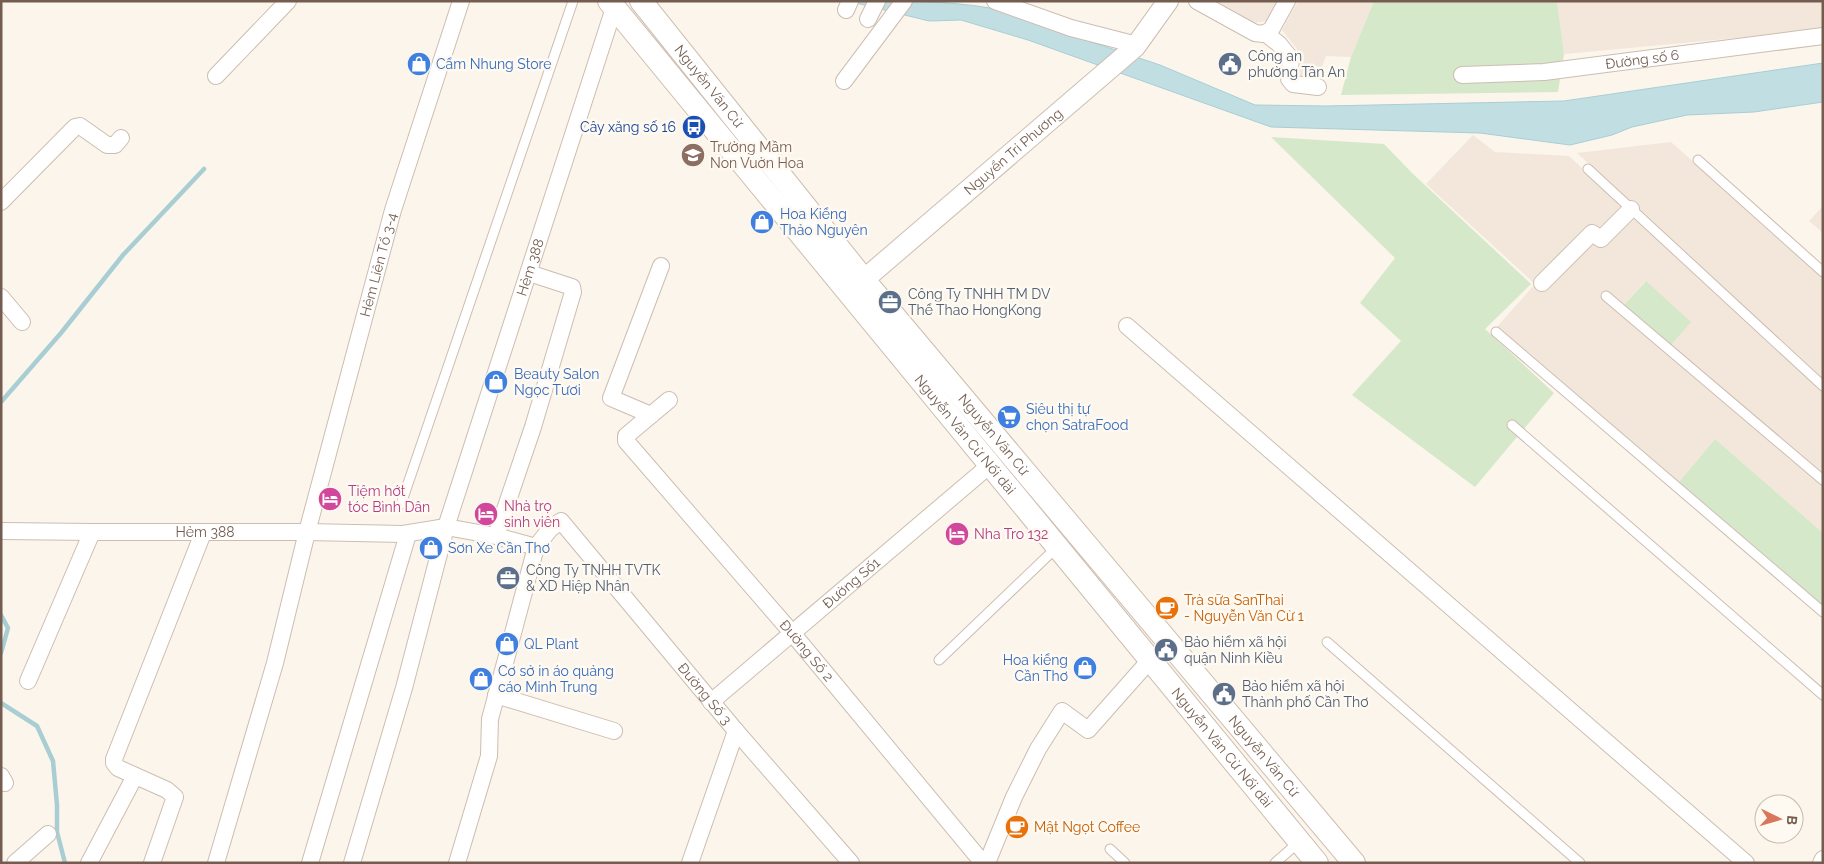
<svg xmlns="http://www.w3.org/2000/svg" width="1824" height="864" viewBox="0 0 1824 864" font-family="Raleway,sans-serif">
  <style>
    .residential { fill: #f2e7da }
    .green { fill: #d6e8ca }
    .water { fill: #c1dfe3; stroke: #a8ced4 }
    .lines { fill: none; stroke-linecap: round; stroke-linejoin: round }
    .stream { stroke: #a8ced4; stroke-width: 4.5 }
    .service-casing { stroke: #cdbdb1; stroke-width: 11 }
    .minor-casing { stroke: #cdbdb1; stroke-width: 18 }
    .tertiary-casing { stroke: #cdbdb1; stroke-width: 22 }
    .secondary-casing { stroke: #cfbdaf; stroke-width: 24 }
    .service { stroke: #fff; stroke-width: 9 }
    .minor { stroke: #fff; stroke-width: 16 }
    .tertiary { stroke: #fff; stroke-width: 20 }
    .secondary { stroke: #fff; stroke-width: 22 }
    .labels { text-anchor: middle; stroke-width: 5; stroke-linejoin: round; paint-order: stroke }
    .service-label { font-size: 14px; fill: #4e5e75; stroke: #fef9f1; text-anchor: start }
    .street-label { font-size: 14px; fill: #745d50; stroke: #fef9f1 }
    .shop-label { font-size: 14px; fill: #366cbe; stroke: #fef9f1; text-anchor: start }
    .transit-label { font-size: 14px; fill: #164399; stroke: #fef9f1; text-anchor: end }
    .education-label { font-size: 14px; fill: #785e54; stroke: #fef9f1; text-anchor: start }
    .hotel-label { font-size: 14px; fill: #b23c85; stroke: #fef9f1; text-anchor: start }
    .food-label { font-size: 14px; fill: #c56008; stroke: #fef9f1; text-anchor: start }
  </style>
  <rect width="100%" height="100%" fill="#fbf5eb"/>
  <path class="residential" d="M1210,1h68l-11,20 -14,2z
    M1298,1h76l-23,56 -25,-1 -9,24 -24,-4 4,-27 -15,-19z
    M1557,1h266v29l-259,24z
    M1473,135l22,17 74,4 254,235v84l-153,-129 -25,-65 -22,25 -19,-16 -4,5 223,191v47l-108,-94 -36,43 -183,-154 39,-44 -109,-100z
    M1671,142l152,135v103l-246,-227z
    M1823,206v27l-14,-12z"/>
  <path class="green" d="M1374,1h183l7,53 -6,38 -217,3 10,-38z
    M1271,137l113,7 28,29 119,111 -46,45 69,64 -79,94 -123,-92 49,-54 -41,-38 35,-45z
    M1646,281l45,41 -21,24 -47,-40z
    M1715,439l108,94v72l-144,-123z"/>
  <path class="water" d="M848,1c47,0 95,-1 142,7l170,57 95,40 71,1 238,-5 259,-38v39l-69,10 -67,3 -55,12 -20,8 -42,10 -90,-12 -209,-6 -243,-87 -67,-20 -32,1z"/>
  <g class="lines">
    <path class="stream" d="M1,402l60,-69 62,-78 81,-86
      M1,615l7,13 -7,25
      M1,703l36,23 16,35 4,44v27l8,31"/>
    <g class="service-casing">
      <path id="service" d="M1698,160l125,112
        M1588,169l235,217
        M1606,296l217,184
        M1496,332l327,280
        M1512,425l311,270
        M401,504l172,-503
        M1327,642l253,221
        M939,660l118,-113
        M1110,849l15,14
        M1275,863l24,-21"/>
    </g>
    <g class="minor-casing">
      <g id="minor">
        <path d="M995,1l76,27 66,17"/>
        <path d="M1197,1l58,32 8,1 8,-4 16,-29"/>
        <path d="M846,10l4,-9"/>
        <path d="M868,19l9,-18"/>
        <path d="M1265,33l14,11 12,15 -2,20 4,5 25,3"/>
        <path id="s1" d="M1462,75l82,-3 279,-36"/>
        <path d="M216,76l72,-75"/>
        <path d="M844,81l60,-80"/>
        <path d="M1,202l74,-75 5,-1 27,19h8l6,-7"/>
        <path id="s2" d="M661,266l-50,132 40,17 -25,21v5l167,193 190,229"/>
        <path d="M1542,283l50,-50 9,6 30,-30"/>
        <path d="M1,297l21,25"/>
        <path d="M1127,326l619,537"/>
        <path d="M651,415l18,-15"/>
        <path id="s3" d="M1,531l91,1h215l96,2 43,-7 50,9 40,11"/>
        <path d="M496,536l37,-109 40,-135 -1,-5 -43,-14"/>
        <path d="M28,681l64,-149"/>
        <path d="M496,695l118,36"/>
        <path id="s4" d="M711,702l279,-237"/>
        <path d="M1,776l4,7"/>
        <path d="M15,863l33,-29"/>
        <path d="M89,863l46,-87"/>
        <path d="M152,863l23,-66 -8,-7 -49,-22 -4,-5v-4l89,-226"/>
        <path id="s5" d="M216,863l59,-200 32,-131 86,-322 68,-209"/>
        <path d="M310,863l98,-329"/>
        <path id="s6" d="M352,863l52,-175 42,-161 168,-519"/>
        <path id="s7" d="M457,863l32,-107 1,-37 46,-172 14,-18 11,-8 175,210 115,132"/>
        <path d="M690,863l46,-132"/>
        <path d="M987,863l27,-66 24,-48 24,-38 26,19 62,-70"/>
        <path d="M1821,863l2,-4"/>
      </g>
    </g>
    <g class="tertiary-casing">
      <g id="tertiary">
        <path id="s8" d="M853,289l282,-242 33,-46"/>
      </g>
    </g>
    <g class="secondary-casing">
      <g id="secondary">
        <path id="s9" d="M609,1l708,862"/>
        <path id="s10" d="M641,1l228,285 485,577"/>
      </g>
    </g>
    <use href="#service" class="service"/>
    <use href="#minor" class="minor"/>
    <use href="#tertiary" class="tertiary"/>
    <use href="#secondary" class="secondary"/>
  </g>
  <defs>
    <g id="shop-disc" transform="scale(1.25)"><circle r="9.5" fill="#3f7fe0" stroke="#fef9f1"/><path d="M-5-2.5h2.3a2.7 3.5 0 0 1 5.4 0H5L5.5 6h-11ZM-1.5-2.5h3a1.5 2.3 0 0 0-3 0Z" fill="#fff"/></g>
    <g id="civic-disc" transform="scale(1.25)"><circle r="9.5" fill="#5c6f8a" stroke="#fef9f1"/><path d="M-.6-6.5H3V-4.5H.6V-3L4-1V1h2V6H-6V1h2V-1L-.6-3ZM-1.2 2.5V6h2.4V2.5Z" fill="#fff"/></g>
    <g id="bus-disc" transform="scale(1.25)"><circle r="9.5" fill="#1a4fb4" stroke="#fef9f1"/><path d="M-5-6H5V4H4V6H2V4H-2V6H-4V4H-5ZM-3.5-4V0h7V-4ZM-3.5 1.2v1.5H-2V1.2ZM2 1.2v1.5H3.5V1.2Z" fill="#fff"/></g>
    <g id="school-disc" transform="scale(1.25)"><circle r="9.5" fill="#8d6e63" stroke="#fef9f1"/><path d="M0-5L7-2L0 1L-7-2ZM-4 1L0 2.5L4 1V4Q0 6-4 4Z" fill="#fff"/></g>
    <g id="office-disc" transform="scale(1.25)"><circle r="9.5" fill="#5c6f8a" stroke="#fef9f1"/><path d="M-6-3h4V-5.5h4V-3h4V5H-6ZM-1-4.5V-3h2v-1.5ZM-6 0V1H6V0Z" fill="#fff"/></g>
    <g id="supermarket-disc" transform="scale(1.25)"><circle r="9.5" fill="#3f7fe0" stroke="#fef9f1"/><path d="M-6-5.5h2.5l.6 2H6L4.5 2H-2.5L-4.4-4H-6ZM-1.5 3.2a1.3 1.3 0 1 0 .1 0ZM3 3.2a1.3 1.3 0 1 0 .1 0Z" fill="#fff"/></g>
    <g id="hotel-disc" transform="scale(1.25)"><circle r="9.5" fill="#d1479c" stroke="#fef9f1"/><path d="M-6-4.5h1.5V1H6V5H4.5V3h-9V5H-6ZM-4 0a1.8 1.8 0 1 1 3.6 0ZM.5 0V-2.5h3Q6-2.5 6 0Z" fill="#fff"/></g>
    <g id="cafe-disc" transform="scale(1.25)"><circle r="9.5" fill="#e8710a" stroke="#fef9f1"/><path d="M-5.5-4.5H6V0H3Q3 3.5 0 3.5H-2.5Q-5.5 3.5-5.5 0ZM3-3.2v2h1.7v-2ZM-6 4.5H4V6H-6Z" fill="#fff"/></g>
  </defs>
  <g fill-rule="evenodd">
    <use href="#shop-disc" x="419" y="64"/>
    <use href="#civic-disc" x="1230" y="64"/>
    <use href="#bus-disc" x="694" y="127"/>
    <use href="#school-disc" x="693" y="155"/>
    <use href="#shop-disc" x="762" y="222"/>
    <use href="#office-disc" x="890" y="302"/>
    <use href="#shop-disc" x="496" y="382"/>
    <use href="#supermarket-disc" x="1009" y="417"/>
    <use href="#hotel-disc" x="330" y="499"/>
    <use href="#hotel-disc" x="486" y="514"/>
    <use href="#hotel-disc" x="957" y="534"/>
    <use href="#shop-disc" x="431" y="548"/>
    <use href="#office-disc" x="508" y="578"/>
    <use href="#cafe-disc" x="1167" y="608"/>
    <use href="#shop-disc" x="507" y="644"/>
    <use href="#civic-disc" x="1166" y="650"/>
    <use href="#shop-disc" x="1085" y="668"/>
    <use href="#shop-disc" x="481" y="679"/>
    <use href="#civic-disc" x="1224" y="694"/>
    <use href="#cafe-disc" x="1017" y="827"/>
  </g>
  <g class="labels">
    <g class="service-label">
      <text x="1248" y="61">Công an<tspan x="1248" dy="16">phường Tân An</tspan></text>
      <text x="908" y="299">Công Ty TNHH TM DV<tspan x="908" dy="16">Thể Thao HongKong</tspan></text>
      <text x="526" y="575">Công Ty TNHH TVTK<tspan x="526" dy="16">&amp; XD Hiệp Nhân</tspan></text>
      <text x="1184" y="647">Bảo hiểm xã hội<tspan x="1184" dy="16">quận Ninh Kiều</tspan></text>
      <text x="1242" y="691">Bảo hiểm xã hội<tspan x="1242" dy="16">Thành phố Cần Thơ</tspan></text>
    </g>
    <g class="street-label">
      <text dy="5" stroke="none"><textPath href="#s1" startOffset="181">Đường số 6</textPath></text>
      <text dy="5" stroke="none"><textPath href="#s10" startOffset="109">Nguyễn Văn Cừ</textPath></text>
      <text dy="5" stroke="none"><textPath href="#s8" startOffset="211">Nguyển Tri Phương</textPath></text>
      <text dy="5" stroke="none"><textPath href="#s5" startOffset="620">Hẻm Liên Tổ 3-4</textPath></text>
      <text dy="5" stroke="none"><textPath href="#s6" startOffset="622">Hẻm 388</textPath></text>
      <text dy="5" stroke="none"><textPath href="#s9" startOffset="561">Nguyễn Văn Cừ Nối dài</textPath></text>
      <text dy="5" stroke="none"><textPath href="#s10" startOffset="559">Nguyễn Văn Cừ</textPath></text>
      <text dy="5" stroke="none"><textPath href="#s3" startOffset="204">Hẻm 388</textPath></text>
      <text dy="5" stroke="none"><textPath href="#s4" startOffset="184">Đường Số1</textPath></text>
      <text dy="5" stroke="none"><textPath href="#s2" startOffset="499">Đường Số 2</textPath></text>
      <text dy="5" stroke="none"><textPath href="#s7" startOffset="588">Đường Số 3</textPath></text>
      <text dy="5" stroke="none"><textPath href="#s9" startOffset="966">Nguyễn Văn Cừ Nối dài</textPath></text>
      <text dy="5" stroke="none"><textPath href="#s10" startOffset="979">Nguyễn Văn Cừ</textPath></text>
    </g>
    <g class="shop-label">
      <text x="436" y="69">Cẩm Nhung Store</text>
      <text x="780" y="219">Hoa Kiểng<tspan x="780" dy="16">Thảo Nguyên</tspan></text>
      <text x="514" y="379">Beauty Salon<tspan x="514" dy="16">Ngọc Tươi</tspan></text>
      <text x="1026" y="414">Siêu thị tự<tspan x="1026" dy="16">chọn SatraFood</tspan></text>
      <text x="448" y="553">Sơn Xe Cần Thơ</text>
      <text x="524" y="649">QL Plant</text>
      <text x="1068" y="665" text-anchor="end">Hoa kiểng<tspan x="1068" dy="16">Cần Thơ</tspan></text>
      <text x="498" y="676">Cơ sở in áo quảng<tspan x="498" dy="16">cáo Minh Trung</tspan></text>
    </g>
    <g class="transit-label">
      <text x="676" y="132">Cây xăng số 16</text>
    </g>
    <g class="education-label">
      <text x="710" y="152">Trường Mầm<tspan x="710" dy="16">Non Vuờn Hoa</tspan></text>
    </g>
    <g class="hotel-label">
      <text x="348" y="496">Tiệm hớt<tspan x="348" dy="16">tóc Bình Dân</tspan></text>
      <text x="504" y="511">Nhà trọ<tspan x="504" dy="16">sinh viên</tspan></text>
      <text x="974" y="539">Nha Tro 132</text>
    </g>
    <g class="food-label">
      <text x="1184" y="605">Trà sữa SanThai<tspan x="1184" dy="16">- Nguyễn Văn Cừ 1</tspan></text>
      <text x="1034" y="832">Mật Ngọt Coffee</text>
    </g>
  </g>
  <rect width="1824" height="864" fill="none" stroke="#745d50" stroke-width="5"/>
  <g transform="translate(1779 819) rotate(95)"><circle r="24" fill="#fef9f1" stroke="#c7bbb1"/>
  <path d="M0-4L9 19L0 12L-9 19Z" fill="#d9775c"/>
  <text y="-8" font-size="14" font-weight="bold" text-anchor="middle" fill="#745d50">B</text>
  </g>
</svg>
